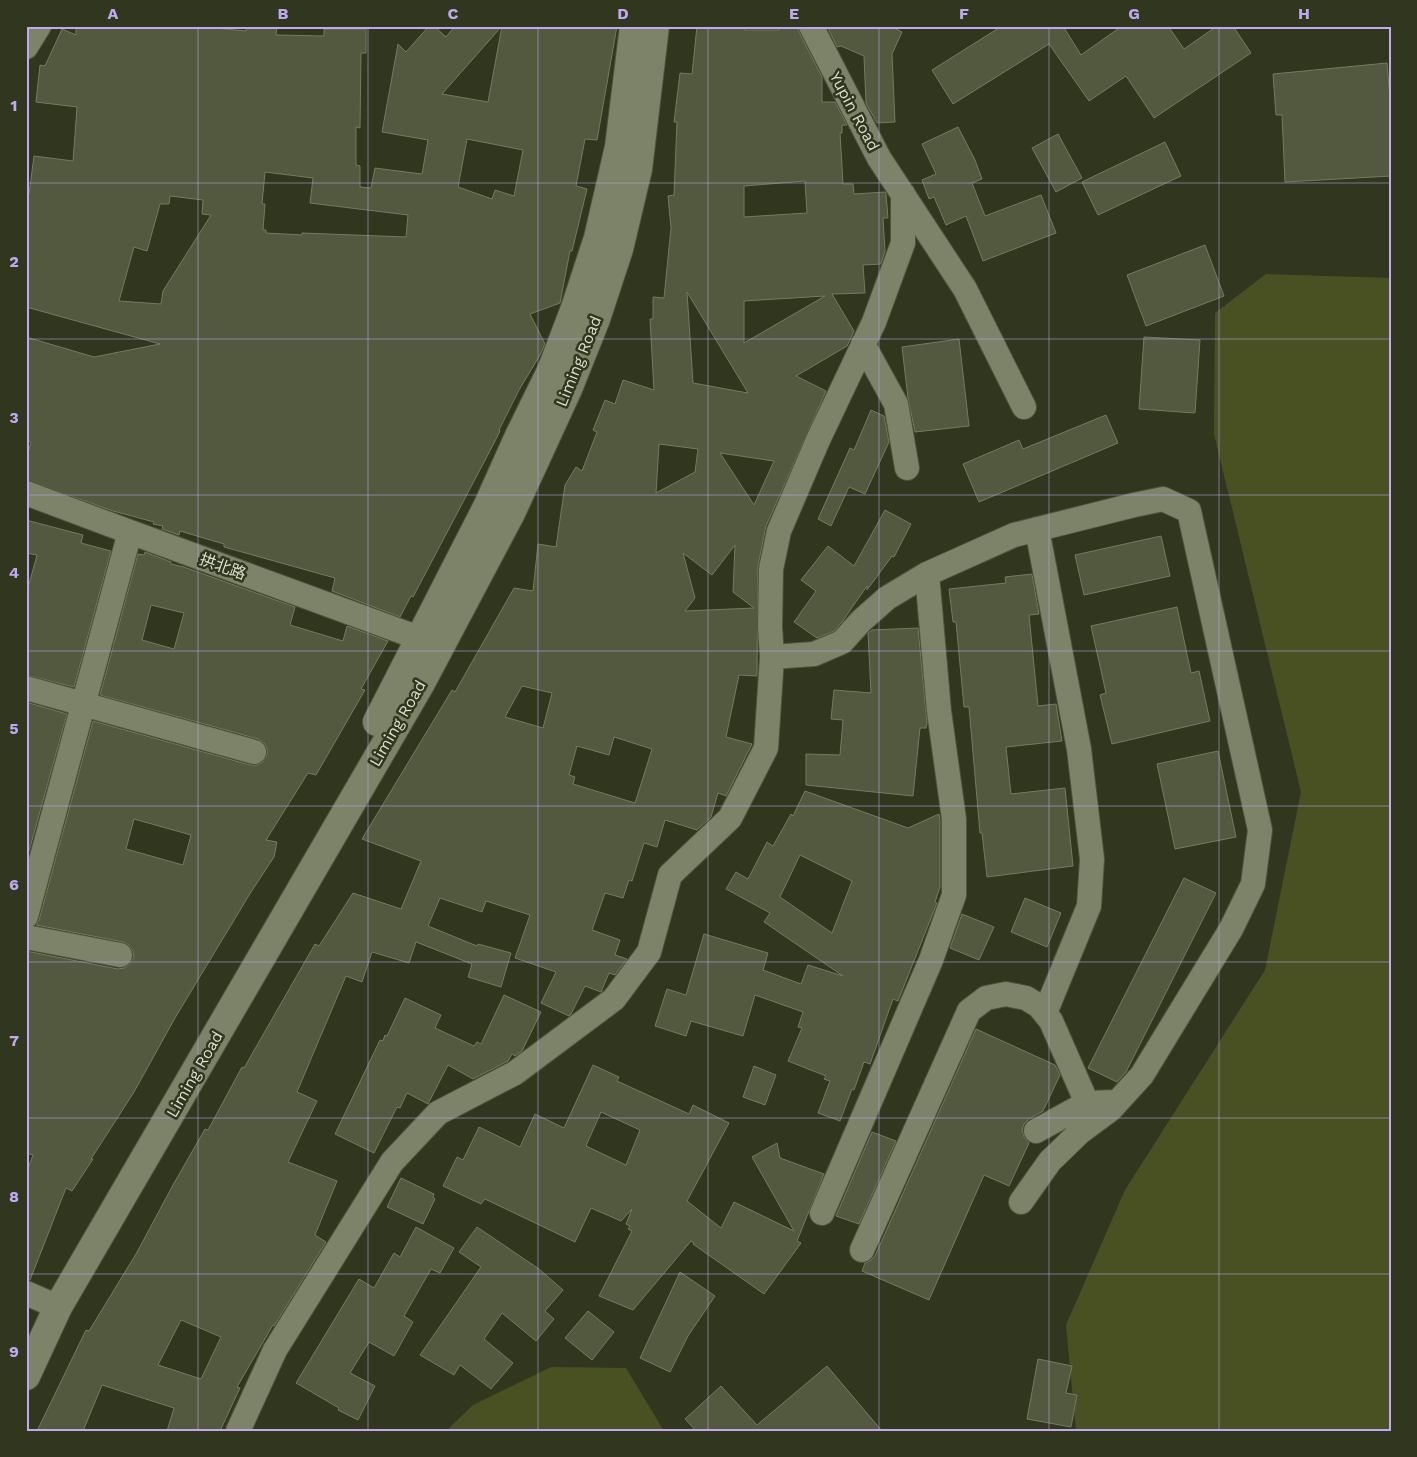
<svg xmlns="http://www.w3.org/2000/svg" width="1417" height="1457" viewBox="0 0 1417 1457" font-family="'Work Sans','Noto Sans SC',sans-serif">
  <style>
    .green { fill: #495123 }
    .building { fill: #53593f; stroke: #747b60; fill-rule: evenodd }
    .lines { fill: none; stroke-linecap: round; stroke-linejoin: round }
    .minor-casing { stroke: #4f533f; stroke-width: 26 }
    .tertiary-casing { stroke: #4f533f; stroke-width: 30 }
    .minor { stroke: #7d8368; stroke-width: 24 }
    .tertiary { stroke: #7d8368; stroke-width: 28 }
    .grid { fill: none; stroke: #c0a8f3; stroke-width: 1; stroke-opacity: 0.55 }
    .labels { text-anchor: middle; stroke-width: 5; stroke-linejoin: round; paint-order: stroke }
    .street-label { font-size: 16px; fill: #dbdfd0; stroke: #31361e }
    .neatline { fill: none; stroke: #c0a8f3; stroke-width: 2 }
    .grid-label { font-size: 16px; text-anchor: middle; font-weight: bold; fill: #c0a8f3 }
  </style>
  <rect width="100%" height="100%" fill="#31361e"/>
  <path class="green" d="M1266,274l125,4v1153h-315l-10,-106 59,-135 140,-220 36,-178 -87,-358 1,-121z
    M551,1367l75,1 38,63h-218l27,-26z"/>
  <path class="building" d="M76,26h118l52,5 1,-5h30l-1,9 48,1v-7h42v24h-5l-1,75 -4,-1v38l4,1v21l11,1 4,-20 47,6 6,-34 -46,-8 16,-88 8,8 23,-26h5l12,11 9,-11h47l-60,68 46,8 14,-76h115l-20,114 -12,-1 -9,47 11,3 -15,62h-2l-10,52 -30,11 15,30 -5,11 -21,35 -20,40 1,1 -7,14 -80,152 -2,-1 -11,21 -68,-26 3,-13 -111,-31v-3l-44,-13 -1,4 -17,-6 1,-3 -10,-2 1,-2 -41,-11 -87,-31v-20l5,-18 -5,-2v-103l68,20 66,-13 -134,-37v-114l3,1 5,-38 39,5 4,-54 -41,-5 4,-37 5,1 17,-37 14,6zM467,139l56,11 -9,46 -19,-6 -3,9 -34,-12zM265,172l48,6 -3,25 98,12 -2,22 -104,-4v2l-36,-2v-3h-3l2,-26h-3zM170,196l33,4 -1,14 9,1 -48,76 -2,13 -42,-3 15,-54 13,4 13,-47h9z
    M697,26h48l-1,4h35v-4h18l2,6 23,45v25h13l12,23h-5v8h-2l3,51h10l1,10 31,-2 1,2 2,24h-5l2,33 -4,13 -18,1 2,28 -33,1 22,37 -7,15 -51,30 30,15 -60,135 -8,40 -1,110 -18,-1 -13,62 26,7 -26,52 -8,-3 -7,24 -14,13 -32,-10 -8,27 -13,-4 -12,38 -3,-1 -6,18 -18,-5 -13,37 28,10 -5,15 12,4 -12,16 -6,-2 -8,19 -16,-6 -14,28 -2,2 -28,-13 15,-31 -41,-14 15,-43 -44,-14 -4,11 -42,-14 -12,28 49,20 1,-2 33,9 -10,34 -33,-10 4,-13 -56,-22 -7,21 -37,-11 -10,30 -16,-6 -49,116 20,9 -29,61 49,19 -22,54 11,7 -52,84 -1,-1 -36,62 3,1 -20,43h-53l7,-23 -72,-23 -19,46h-46l49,-101 3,1 47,-77 37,-69 32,-56 3,1 34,-63 2,1 71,-124 4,2 34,-53 48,16 20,-48 -59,-22 90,-149 3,2 59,-104 19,3 5,-47 18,3 9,-62 11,-18 6,4 15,-39 -4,-2 12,-30 10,4 8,-24 31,10 -4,-71h3v-22l11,1 7,-70 -3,-32 6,-1 3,-73h-3l6,-49 12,1zM805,181l2,32 -63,4v-31zM687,292l61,101 -55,-10zM825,296l-81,47v-42zM659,444l39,5 -3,23 -39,21zM720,453l54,8 -20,44zM735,545l-2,47 21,16 -69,3 10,-13 -12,-45 29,22zM522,686l30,7 -9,35 -38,-11zM614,737l38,12 -17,54 -62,-19 2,-7 -6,-2 8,-29 32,9zM181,1320l40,17 -20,42 -43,-14z
    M827,26h69v3l6,3 -10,22 3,68 -18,1 -11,-20 -2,-47 -23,-10 -4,1z
    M1002,26h61l18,29 41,-29h46l16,23 33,-23h16l18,27 -97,65 -28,-42 -37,25 -40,-57 -96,60 -21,-34z
    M1387,63l4,46v67l-106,6 -3,-67h-6l-3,-41z
    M958,127l17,33 7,19 -10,4 13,33 56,-21 15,38 -73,28 -17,-45 -20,9 -12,-28 -5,2 -7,-19 14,-6 -14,-30z
    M1058,134l24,44 -26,14 -24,-44z
    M1165,142l16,34 -83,39 -16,-33z
    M1205,245l19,51 -78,30 -19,-51z
    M1144,337l56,3 -5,73 -56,-4z
    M959,339l10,87 -54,6 -7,-34 -6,-51z
    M871,410l13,6 5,26 -24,52 -16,-7 -18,39 -13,-7 32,-71 4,2z
    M1106,415l12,28 -139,59 -16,-38 56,-24 4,9z
    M885,510l26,14 -17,33 -2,-1 -25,34v-4l-25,36 -8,9 -17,7 -23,-16 22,-31 -15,-11 27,-34 26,20z
    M26,520l57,15 -2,8 30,8 -37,136 -48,-12v-80l11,-40 -11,-2z
    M1161,536l9,40 -86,19 -9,-40z
    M145,552l26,10v2l13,3 111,40 -5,18 53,16 4,-15 41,15 -27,48 4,1 -49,85 -8,-2 -42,67 11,2 -3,15 -23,35 -76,126 -41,74 -43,67h2l-21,32 -6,-3 -36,92h-4v-106l7,-19 -7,-2v-202l92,18 6,-1 6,-4 4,-7 -1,-6 -4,-6 -6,-3 -87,-17 3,-5 54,-199 157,44h7l6,-3 4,-7v-7l-3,-5 -6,-4 -158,-44 38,-141 6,1zM151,605l33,8 -10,36 -32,-9zM134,819l57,16 -8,30 -57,-16z
    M1032,574l7,40 -10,1 9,91 18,-2 6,37 -56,6 5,47 54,-6 8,78 -86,11 -5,-44h-2l-11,-126h-5l-8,-85h-3l-4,-33 57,-6 -1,-6z
    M1177,607l14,66 8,-2 11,50 -98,23 -12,-49 6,-2 -15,-67z
    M918,628l9,95 -1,5h-6l-7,68 -107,-11v-31l34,1 3,-35 -12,-1 3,-29 37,3 -3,-60 4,-3z
    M26,702l41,12 -41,148z
    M1218,751l18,86 -61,12 -18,-85z
    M805,791l103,37 31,-14 1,6v67l-5,15 2,1 -39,98 -5,-2 -23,65 -6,-2 -10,28 -2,-1 -12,32 -22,-8 12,-32 -6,-2 2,-3 -38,-15 14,-33 -4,-1 5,-15 -48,-17 -12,41 -52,-15 -5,15 -31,-10 12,-37 19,6 18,-61 64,19 -5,17 38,14 7,-19 35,11 -79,-54 6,-9 -44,-24 10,-17 12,7 19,-37 6,4 18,-32 2,2zM800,855l52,26 -20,52 -52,-36z
    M1184,878l32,15 -90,179 -9,10 -29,-14z
    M1025,898l36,15 -14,34 -36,-15z
    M962,914l32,13 -15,33 -29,-12z
    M504,995l37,17 -19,39 -7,5 -3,-2 -4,7 -35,18 -25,-14 -20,39 -21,-11 -7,15 -3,-1 -23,46 -39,-19 45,-94 3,1 2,-6 2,1 18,-38 36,17 -6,13 39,18 3,-4 4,2z
    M976,1029l79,36 5,10 -17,36 -14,8 -5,5 -2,6 2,7 5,6 -20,43 -25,-11 -55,125 -67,-29 3,-8 5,-2 5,-5z
    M593,1065l26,12 -2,4 72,33 4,-9 36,18 -42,78 34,27 13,-26 60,29 -42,-74 25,-14 3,15 44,16 -27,67 4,2 -37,51 -71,-50 1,-1 -3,-2 -58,69 -34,-14 33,-65 -4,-2 2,-3 -4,-2 6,-15 -11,12 -30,-13 -16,34 -90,-43 -4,5 -38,-18 14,-29 6,3 16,-33 41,20 15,-33 29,14zM601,1112l39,18 -14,35 -40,-19z
    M754,1066l22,9 -11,30 -22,-8z
    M872,1132l24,9 -37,83 -23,-8z
    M401,1178l33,16 -1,3 2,2 -12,25 -36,-17z
    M416,1227l38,21 -14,25 -9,-4 -27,47 9,6 -19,34 -25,-14 -19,31 25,13 -17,34 -20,-10 1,-2 -43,-25 63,-104 15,9 20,-35 6,4z
    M477,1227l62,42 24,21 -18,21 9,8 -18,22 -34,-28 -18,26 29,24 -22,26 -31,-24 -6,10 -34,-20 61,-88 -22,-15z
    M680,1272l35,24 -27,40 -18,36 -30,-14z
    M588,1311l26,21 -22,28 -27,-22z
    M1038,1359l34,7 -6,27 11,2 -6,32 -44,-8z
    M827,1366l55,65h-186l-11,-12 36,-33 36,39z"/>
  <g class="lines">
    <g class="minor-casing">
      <path id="minor" d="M811,26l68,132 86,131 59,118
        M26,47l13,-21
        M903,194v49l-29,79 -56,118 -39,91 -8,38 -1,58 2,30 42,-3 28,-12 19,-21 26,-23 40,-24 87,-39 120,-30 29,-6 26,12 71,319 -7,54 -22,45 -89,146 -31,34 -31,23 -30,29 -29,41
        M863,344l33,60 11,64
        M26,493l104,39 289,106
        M1037,529l42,220 13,110 -3,47 -44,107
        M26,688l228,64
        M26,916l104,-384
        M26,937l94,18
        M1036,1131l51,-28
        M822,1213l109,-253 23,-65v-76l-15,-108 -12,-137
        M862,1250l107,-239 17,-13 20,-4 20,4 13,8 12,15 36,82 30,-1
        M26,1293l32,14
        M238,1431l37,-81 117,-188 46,-49 77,-40 99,-74 35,-47 21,-77 60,-57 36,-70 6,-91"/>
    </g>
    <g class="tertiary-casing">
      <path id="tertiary" d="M377,722l111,-217 31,-69 32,-65 24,-63 23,-70 21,-91 15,-121
        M26,1376l32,-69 363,-624 90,-170 57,-124 28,-70 23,-70 19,-80 17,-143"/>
    </g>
    <use href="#minor" class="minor"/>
    <use href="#tertiary" class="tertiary"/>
  </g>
  <path class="grid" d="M198,26v1405M368,26v1405M538,26v1405M708,26v1405M879,26v1405M1049,26v1405M1219,26v1405M26,183h1365M26,339h1365M26,495h1365M26,651h1365M26,806h1365M26,962h1365M26,1118h1365M26,1274h1365"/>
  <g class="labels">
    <g class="street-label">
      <text transform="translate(855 111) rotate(62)" y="6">Yupin Road</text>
      <text transform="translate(578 361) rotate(-68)" y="6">Liming Road</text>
      <text transform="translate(223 566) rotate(20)" y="6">拱北路</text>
      <text transform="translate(397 723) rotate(-60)" y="6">Liming Road</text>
      <text transform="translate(194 1074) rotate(-60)" y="6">Liming Road</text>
    </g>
  </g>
  <rect width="1417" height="1457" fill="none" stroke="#31361e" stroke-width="55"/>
  <rect x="28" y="28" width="1362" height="1402" class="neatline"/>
  <g class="grid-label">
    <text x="113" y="19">A</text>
    <text x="283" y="19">B</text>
    <text x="453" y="19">C</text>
    <text x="623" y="19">D</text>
    <text x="794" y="19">E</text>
    <text x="964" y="19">F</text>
    <text x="1134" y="19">G</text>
    <text x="1304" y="19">H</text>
    <text x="14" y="111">1</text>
    <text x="14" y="267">2</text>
    <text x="14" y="423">3</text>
    <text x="14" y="578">4</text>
    <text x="14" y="734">5</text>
    <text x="14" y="890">6</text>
    <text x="14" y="1046">7</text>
    <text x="14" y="1202">8</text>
    <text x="14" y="1357">9</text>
  </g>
</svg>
